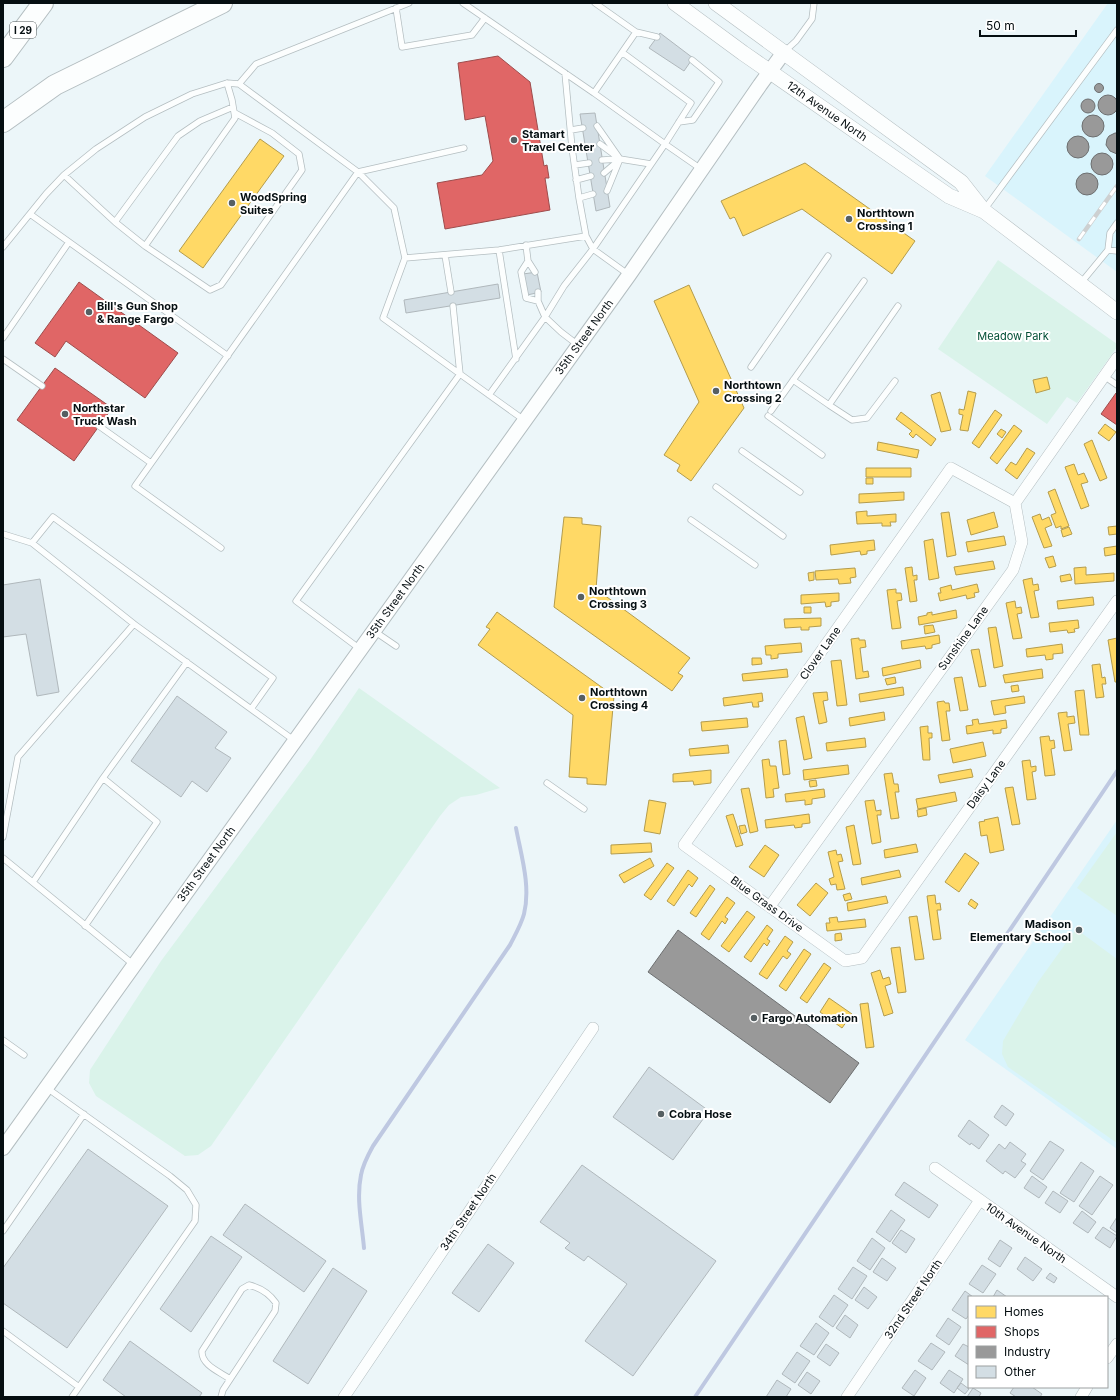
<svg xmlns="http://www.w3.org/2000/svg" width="1120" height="1400" viewBox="0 0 1120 1400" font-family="Inter,sans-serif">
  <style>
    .built { fill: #d9f4fc }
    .green { fill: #daf3ea }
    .homes { fill: #ffd966; stroke: #b49c4c }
    .shops { fill: #e06666; stroke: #9e4c4c }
    .industry { fill: #999; stroke: #6d6f70 }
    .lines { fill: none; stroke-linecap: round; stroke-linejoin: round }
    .stream { stroke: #bec8e1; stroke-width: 4 }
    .building { fill: #d3dee4; stroke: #b0b8bc }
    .service-casing { stroke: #b4bec1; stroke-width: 7 }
    .minor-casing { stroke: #b4bec1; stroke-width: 12 }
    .tertiary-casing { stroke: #b4bec1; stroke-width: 16 }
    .secondary-casing { stroke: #b4bec1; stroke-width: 16 }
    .motorway-casing { stroke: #b4bec1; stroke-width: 22 }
    .service { stroke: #fcfefe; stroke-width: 5.5 }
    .minor { stroke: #fcfefe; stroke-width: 11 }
    .tertiary { stroke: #fcfefe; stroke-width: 14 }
    .secondary { stroke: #fcfefe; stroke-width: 15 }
    .motorway { stroke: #fcfefe; stroke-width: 20 }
    .rail-casing { stroke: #cdd0d1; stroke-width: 4.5 }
    .rail { stroke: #fff; stroke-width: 3; stroke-dasharray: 9; stroke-linecap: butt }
    .poi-dot { fill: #565f62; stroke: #fff; stroke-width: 1.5 }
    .labels { text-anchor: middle; stroke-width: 4; stroke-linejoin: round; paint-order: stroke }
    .shield { fill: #fff; stroke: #505658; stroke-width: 1 }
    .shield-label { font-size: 10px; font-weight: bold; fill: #050e11 }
    .street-label { font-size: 11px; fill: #050e11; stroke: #fff }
    .poi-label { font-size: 11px; font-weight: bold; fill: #050e11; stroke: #fff; text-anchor: start }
    .park-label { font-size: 11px; fill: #034f36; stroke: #fff }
  </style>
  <rect width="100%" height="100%" fill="#ecf6f9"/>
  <path class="built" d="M1108,3h9v269l-132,-96z
    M1117,820v329l-152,-109z"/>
  <path class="green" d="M998,260l119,84v3l-40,56 -10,-6 -20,27 -109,-75z
    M359,688l141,100 -24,7 -15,2 -12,8 -9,11 -229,330 -13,9 -13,1 -89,-60 -7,-13 1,-13 71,-109 149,-201z
    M1117,832v84l-40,-28z
    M1076,929l41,30v184l-109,-76 -6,-13 1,-13 35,-59z"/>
  <path class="homes" d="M260,139l24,17 -81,112 -24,-17z
    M805,163l110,78 -23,33 -90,-65 -59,27 -8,-18 -1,-1 -4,2 -9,-18z
    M689,285l55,123 -53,73 -14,-10 3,-6 -16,-10 35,-53 -45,-101z
    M1047,377l3,12 -14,4 -3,-13z
    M968,391l8,2 -8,38 -8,-1 3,-15 -4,-1v-5l5,1z
    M940,392l11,38 -10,2 -10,-37z
    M995,410l7,5 -23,33 -7,-5z
    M901,412l35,27 -5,7 -15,-12 -3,4 -4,-4 3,-3 -16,-12z
    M1105,424l11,8 -7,9 -11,-8z
    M1014,425l8,6 -25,33 -7,-6z
    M1001,429l5,3 -4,6 -5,-4z
    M1092,440l15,38 -7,3 -16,-37z
    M878,442l41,8 -2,8 -40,-8z
    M1027,448l8,5 -18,26 -12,-9 6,-8 5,3z
    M1074,464l4,11 6,-2 4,9 -7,2 8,22 -8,3 -16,-42z
    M866,468h45v9h-45z
    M866,478h7v6h-7z
    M1055,489l14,37 -8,3v-3l-5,2 -5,-13 5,-2 -8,-21z
    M904,492v8l-45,3v-9z
    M867,511v5l29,-2v8h-6l1,4h-9v-3l-25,1 -1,-12z
    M949,512l7,43 -9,2 -6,-44z
    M994,512l4,15 -27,8 -4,-15z
    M1040,514l2,6 7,-3 3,8 -7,3 7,18 -8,2 -12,-31z
    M564,517l18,1v6l19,2 -5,63 94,69 -12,15 5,3 -11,15 -118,-84z
    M1117,526v8l-8,1 -1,-8z
    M1069,527l3,7 -9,3 -2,-7z
    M1004,536l2,9 -38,7 -2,-10z
    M933,539l6,39 -10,2 -5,-39z
    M874,540l1,10 -8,1v3l-6,1 -1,-4 -29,4 -1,-10z
    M1117,546v8l-12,2 -1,-8z
    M1053,556l3,10 -7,2 -4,-10z
    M993,561l2,8 -39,6 -2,-8z
    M912,567l1,9 4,-1v5h-3l3,21 -7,1 -5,-34z
    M1086,567v8l28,-2v8l-39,3 -1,-16z
    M855,568l1,9 -6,1 1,5 -12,1 -1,-5 -22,1 -1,-9z
    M814,572v8l-5,1 -1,-8z
    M1070,574l2,6 -11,2 -1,-6z
    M1032,578l1,7 5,-1 1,6 -5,1 5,26 -8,1 -8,-38z
    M977,584l2,8 -5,1 1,4 -8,2 -1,-4 -26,6 -2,-8h3l-1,-5 11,-3 1,5z
    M896,589v4h5l1,7 -5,1 4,27 -9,1 -5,-39z
    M839,593v8l-8,1v4l-5,1 -1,-5 -24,2v-9z
    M1093,597l1,8 -36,4 -1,-8z
    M1015,601l1,7 5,-1 1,6 -5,1 5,24 -9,1 -7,-36z
    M804,607h7v6h-7z
    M956,610l1,8 -38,7 -1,-8 9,-2v-2l5,-1v3z
    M497,612l117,84 -8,89 -19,-1v-6l-18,-1 4,-62 -95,-70 12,-16 -4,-2z
    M821,618v8l-12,1v3h-8v-3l-16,1 -1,-9z
    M1078,620l1,8 -5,1 1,3 -7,1 -1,-3 -17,2 -1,-9z
    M933,625l2,7 -10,2 -1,-8z
    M996,627l7,39 -9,2 -6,-40z
    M939,635l1,8 -8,2v3l-6,1 -1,-3 -23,3 -1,-8z
    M859,638v2h6l1,7 -6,1 3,24 5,-1 1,6 -13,2 -5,-40z
    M1117,638v44h-2l-7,-42z
    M801,643l1,9 -24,2v4l-7,1v-4h-5l-1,-9z
    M1062,644l1,9 -10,1v5l-7,1 -1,-5 -18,2 -1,-8z
    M979,649l7,37 -7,1 -8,-37z
    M752,658h9l1,6 -10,1z
    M841,660l6,45 -10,1 -6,-45z
    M920,660l1,8 -38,8 -1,-8z
    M1100,664l2,14 3,-1 1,7h-4l2,13 -8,1 -4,-33z
    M787,669l1,8 -45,4 -1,-7z
    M1042,669l1,9 -38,5 -2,-8z
    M895,677l1,6 -9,2 -2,-6z
    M962,677l6,33 -8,1 -6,-33z
    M1018,685l1,6 -7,1 -1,-6z
    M903,687l1,8 -44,7 -1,-8z
    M1084,690l5,45h-9l-5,-44z
    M827,692l1,8 -5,1 4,21 -8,2 -6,-31z
    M762,693l1,8 -5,1 1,5h-6l-1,-5 -28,4 -1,-8z
    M1024,696l1,7 -20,3 1,7 -12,2 -3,-14z
    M944,701l1,2h4l1,8h-4l4,29 -8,1 -5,-39z
    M884,712l1,8 -35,6 -1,-8z
    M1067,712v5l7,-1 1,7 -7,1 4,26 -8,1 -6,-38z
    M804,716l8,42 -8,2 -8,-42z
    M747,718l1,9 -46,4 -1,-9z
    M978,719l1,5 27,-4 1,8 -6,1v4l-8,1v-4l-26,4 -1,-8 7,-1 -1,-5z
    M928,726v7h4v5h-3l1,22h-7l-3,-33z
    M1049,736l1,5 4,-1 1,8 -4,1 4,26 -10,1 -5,-39z
    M865,738l1,9 -39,4 -1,-8z
    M786,740l4,34 -7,1 -4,-34z
    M983,742l3,14 -33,7 -3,-14z
    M728,745l1,8 -39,3 -1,-7z
    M769,759l1,7h6l3,22 -6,1 1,8 -8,1 -4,-38z
    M1030,760l1,7 5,-1v5l-4,1 4,27 -9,1 -5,-39z
    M848,765l1,9 -45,6 -1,-10z
    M971,769l2,8 -33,6 -2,-8z
    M711,770v13l-17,2 -1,-4 -20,1v-8z
    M892,773l2,11h4l1,8h-4l4,26 -8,1 -7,-45z
    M816,780l1,6 -7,1 -1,-6z
    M1013,787l7,37 -8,1 -7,-37z
    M749,788l9,43 -8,2 -9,-44z
    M824,789l1,8 -13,2v5l-7,1v-5l-19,2 -1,-8z
    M955,792l2,9 -39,8 -2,-10z
    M649,800l17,3 -6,31 -16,-3z
    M874,800l2,11 5,-1v5h-4l4,27 -9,2 -7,-43z
    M926,808l1,7 -9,2 -1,-7z
    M733,814l10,31 -7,2 -10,-31z
    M809,814l1,9 -8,1v3l-7,1 -1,-3 -28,3 -1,-8z
    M998,817l6,33 -14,3 -3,-18 -6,1 -2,-14 6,-1 -1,-1z
    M745,825l2,7 -6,2 -2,-8z
    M854,825l7,39 -8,1 -7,-38z
    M651,843l1,9 -41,2v-9z
    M916,844l2,8 -33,6 -1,-8z
    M765,845l14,10 -15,22 -15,-10z
    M836,850l1,5 4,-1 2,7 -5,1 7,27 -8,1 -1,-6 -5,1 -2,-6 5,-2 -6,-25z
    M965,853l14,10 -20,29 -14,-10z
    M650,858l4,8 -30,17 -5,-8z
    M667,863l7,5 -23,32 -7,-5z
    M688,870l10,8 -6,9 -3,-3 -15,22 -7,-5z
    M899,870l2,7 -39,8 -1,-7z
    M816,883l12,10 -18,23 -13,-11z
    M710,885l5,4 -19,28 -6,-4z
    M850,893l2,6 -7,2 -2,-6z
    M935,895l1,9 4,-1 1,7h-4l4,29 -8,1 -6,-44z
    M886,896l2,7 -40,8 -1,-8z
    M727,897l8,6 -10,14 3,2 -3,5 -3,-3 -13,19 -8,-6z
    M971,899l7,5 -3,5 -7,-5z
    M747,911l8,6 -26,35 -8,-6z
    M917,916l7,43 -9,1 -6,-43z
    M837,917l1,5 27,-3 1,8 -39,4 -1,-8h4l-1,-5z
    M767,925l6,5 -6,9 3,2 -3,5 -3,-3 -13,19 -7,-5z
    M841,933l1,7 -7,1v-7z
    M785,936l8,6 -6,9 4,3 -4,5 -4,-3 -16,23 -8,-5z
    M900,947l6,45 -8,1 -7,-45z
    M804,949l7,5 -25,37 -7,-5z
    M824,963l7,5 -24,35 -7,-5z
    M880,970l3,9 6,-2 2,7 -6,2 8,27 -9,3 -13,-43z
    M829,998l23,16 -10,14 -22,-16z
    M868,1003l6,44 -8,1 -6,-44z"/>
  <path class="shops" d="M498,56l32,26 14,84 3,-1 2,13h-4l5,32 -105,19 -8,-46 45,-8 11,-14 -8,-45 -20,4 -7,-57z
    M79,282l99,71 -33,45 -79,-57 -11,16 -20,-14z
    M55,368l57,40 -38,53 -57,-41z
    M1116,393l1,1v31l-16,-11z"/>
  <path class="industry" d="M1094.5 88a4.5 4.5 0 1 1 9 0a4.5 4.5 0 1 1-9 0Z
    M1098 105a10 10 0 1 1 20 0a10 10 0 1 1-20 0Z
    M1081 106a7 7 0 1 1 14 0a7 7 0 1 1-14 0Z
    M1082 126a11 11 0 1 1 22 0a11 11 0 1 1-22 0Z
    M1115,133h2v21l-7,-3 -4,-6 1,-6 2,-3z
    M1067 147a11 11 0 1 1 22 0a11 11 0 1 1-22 0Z
    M1091 164a11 11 0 1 1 22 0a11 11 0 1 1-22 0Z
    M1076 184a11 11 0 1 1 22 0a11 11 0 1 1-22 0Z
    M678,930l181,133 -29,40 -182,-131z"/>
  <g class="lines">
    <path class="stream" d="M364,1248c-2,-24 -8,-49 -3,-73 2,-11 7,-20 12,-29l137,-201c5,-10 11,-20 14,-31 7,-28 -3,-59 -8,-86
      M695,1397l422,-626"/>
  </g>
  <path class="building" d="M660,33l33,25 -9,13 -35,-23z
    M595,113l15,94 -14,4 -16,-97z
    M537,272l4,20 -14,3 -4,-21z
    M498,284l2,14 -94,15 -2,-13z
    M40,579l19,113 -22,4 -11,-62 -23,3v-52z
    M177,696l50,36 -12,16 16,10 -24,34 -15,-11 -11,16 -50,-36z
    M649,1067l60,44 -36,49 -60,-43z
    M1002,1105l12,9 -8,12 -12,-9z
    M969,1120l20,15 -10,14 -8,-6 -1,2 -12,-9z
    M1050,1141l14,9 -21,30 -13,-9z
    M1010,1142l16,12 -5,7 5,3 -11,14 -10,-7 -2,3 -17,-13 13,-17 6,5z
    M88,1149l80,57 -101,142 -64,-45v-35z
    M1081,1162l13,9 -20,31 -14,-9z
    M582,1165l134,96 -83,115 -48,-35 42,-57 -39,-28 -4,5 -19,-13 5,-5 -30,-21z
    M1032,1176l15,11 -8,11 -15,-10z
    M1100,1176l13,9 -21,30 -13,-9z
    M904,1182l34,23 -9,13 -34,-23z
    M1053,1191l15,10 -8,12 -15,-10z
    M245,1204l81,57 -22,31 -81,-57z
    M891,1210l14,10 -15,22 -14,-10z
    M1082,1211l14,11 -8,11 -15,-10z
    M1117,1217v16l-7,-5z
    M1103,1227l14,9 -7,12 -15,-10z
    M901,1230l14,9 -9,14 -14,-10z
    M211,1236l31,21 -51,75 -31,-23z
    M872,1238l13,10 -15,22 -13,-9z
    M1000,1240l12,8 -12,19 -12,-8z
    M488,1244l26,19 -35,49 -27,-19z
    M1025,1257l17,12 -9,12 -16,-12z
    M882,1258l14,10 -9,13 -14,-9z
    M982,1265l14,9 -13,19 -14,-9z
    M853,1267l14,9 -15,23 -14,-10z
    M333,1268l34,23 -59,93 -35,-23z
    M1050,1273l7,5 -3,5 -8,-5z
    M864,1287l13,10 -9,12 -13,-9z
    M997,1290l10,7h-14z
    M965,1291l8,6h-4v18l-3,4 -14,-9z
    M834,1295l14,10 -15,22 -14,-10z
    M845,1315l13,10 -8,13 -14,-10z
    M948,1318l13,9 -12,18 -13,-9z
    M816,1323l13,10 -15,22 -14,-9z
    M130,1341l72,52 -3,4h-73l-23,-17z
    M931,1343l14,9 -13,18 -14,-9z
    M826,1344l13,9 -9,13 -13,-9z
    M963,1344l6,3v18l-14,-9z
    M797,1352l13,9 -15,22 -13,-9z
    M915,1370l11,8 -12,18 -12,-8z
    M949,1370l14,9 -9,14 -14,-10z
    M807,1372l13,9 -9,13 -13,-9z
    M777,1380l14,9 -5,8h-20z
    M961,1383l8,6 -4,5 -8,-6z
    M1014,1387h18l10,7 -2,3h-24l-6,-4z
    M973,1388l8,5 -2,4h-12z"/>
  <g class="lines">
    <g class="service-casing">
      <path id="service" d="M463,3l131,90 42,-61 -41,-29
        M396,8l6,39 70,-12 13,-17
        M636,32l21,5
        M784,52l12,-11 16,-22 2,-16
        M565,73l7,75 7,50 7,38 7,13 36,26
        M239,84l17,-20 153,-61
        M594,93l71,51 26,-41 -68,-50
        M679,122l14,-2 26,-38 -27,-22
        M597,126l23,33 31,5
        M571,130l12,-2
        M600,144l16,12
        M572,148l14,-1
        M602,160l18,-1
        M575,165l14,-2
        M604,173l14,-12
        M64,175l51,47 30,24 90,-128 -3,-18 -5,-17
        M576,180l15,-4
        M607,191l13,-32
        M579,198l14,-4
        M984,210l133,-180
        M30,214l198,142
        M115,222l63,-86 22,-15 33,-14
        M526,245l2,16
        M145,246l65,44 11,-5 81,-115 -3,-16 -27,-21 -37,-20
        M3,247l43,-53 18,-19 32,-26 49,-32 47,-23 35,-11 12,1 119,88 36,36 11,50 94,-8 87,-14
        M499,250l17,109
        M1108,250l2,-17 7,-10
        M445,255l6,37
        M405,258l-22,60 77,56
        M535,272l-7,-11 -7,11 5,26 12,3
        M1080,284l28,-34 9,1
        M453,306l7,68
        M3,338l66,-96
        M578,345l-17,-13 -16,-15 19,-31 29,-37 72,-105 36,25
        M3,359l39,27
        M751,367l77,-111
        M1104,376l13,9
        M793,380l36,25 69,-99
        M489,395l56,-78 -7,-16v-9
        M829,405l23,15 15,-2 28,-37
        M771,411l93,-130
        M768,416l54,39
        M99,426l52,37
        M742,451l58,41
        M716,487l67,49
        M691,520l64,45
        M3,534l29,9 102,81 161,117
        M32,543l21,-26 220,161 -22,31
        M221,548l-86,-62 223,-314 106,-24
        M374,631l22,15
        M360,649l-64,-48 164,-227 64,46
        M103,778l84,-116
        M547,783l37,26
        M3,837l15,-80 116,-133
        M3,858l131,107
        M33,882l70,-104 54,44 -72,104
        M3,1040l21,15
        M47,1088l123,88 17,14 9,15 -1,16 -123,176
        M3,1231l81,-117
        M3,1331l76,56
        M221,1397l2,-7 52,-79 1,-8c-7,-10 -15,-15 -27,-18l-7,4 -40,62c-1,14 18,21 28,28"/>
    </g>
    <g class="minor-casing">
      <path id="minor" d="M1015,503l-64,-35 -267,377 161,116 17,-3 255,-357
        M770,906l243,-336 9,-28 -7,-39 102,-145
        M935,1168l182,129
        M1107,1358l10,-14
        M344,1397l249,-369
        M847,1397l133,-197
        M1081,1397l6,-10"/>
    </g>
    <g class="tertiary-casing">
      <path id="tertiary" d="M3,1148l626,-873 131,-190 24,-33"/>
    </g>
    <g class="secondary-casing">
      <path id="secondary" d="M675,3l68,50 206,143 35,15 133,101
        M716,3l245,179 22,28"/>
    </g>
    <g class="motorway-casing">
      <path id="motorway" d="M3,57l40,-54
        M3,122l52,-37 167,-82"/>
    </g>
    <use href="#service" class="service"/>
    <use href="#minor" class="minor"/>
    <use href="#tertiary" class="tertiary"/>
    <use href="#secondary" class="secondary"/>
    <use href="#motorway" class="motorway"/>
    <g class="rail-casing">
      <path id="rail" d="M1079,239l38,-53"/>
    </g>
    <use href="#rail" class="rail"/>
  </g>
  <g class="poi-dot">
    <circle cx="514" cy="140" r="4"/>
    <circle cx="232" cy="203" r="4"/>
    <circle cx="849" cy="219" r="4"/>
    <circle cx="89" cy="312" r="4"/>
    <circle cx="716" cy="391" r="4"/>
    <circle cx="65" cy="414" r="4"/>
    <circle cx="581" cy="597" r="4"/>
    <circle cx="582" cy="698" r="4"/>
    <circle cx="1079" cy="930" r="4"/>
    <circle cx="754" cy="1018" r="4"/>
    <circle cx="661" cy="1114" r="4"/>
  </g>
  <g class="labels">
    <rect class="shield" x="10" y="22" width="26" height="16" rx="3"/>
    <g class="shield-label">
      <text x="23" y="34">I 29</text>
    </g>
    <g class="street-label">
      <text transform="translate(827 111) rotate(35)" y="4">12th Avenue North</text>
      <text transform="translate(584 337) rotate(-54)" y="4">35th Street North</text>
      <text transform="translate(395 601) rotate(-54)" y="4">35th Street North</text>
      <text transform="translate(963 638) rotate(-54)" y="4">Sunshine Lane</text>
      <text transform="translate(820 653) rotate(-55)" y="4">Clover Lane</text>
      <text transform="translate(986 784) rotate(-54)" y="4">Daisy Lane</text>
      <text transform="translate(206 864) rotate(-54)" y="4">35th Street North</text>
      <text transform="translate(767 904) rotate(36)" y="4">Blue Grass Drive</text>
      <text transform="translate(468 1212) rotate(-56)" y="4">34th Street North</text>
      <text transform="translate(1026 1233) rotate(35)" y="4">10th Avenue North</text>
      <text transform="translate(913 1299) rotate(-56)" y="4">32nd Street North</text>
    </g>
    <g class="poi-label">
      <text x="522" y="138">Stamart<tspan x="522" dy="13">Travel Center</tspan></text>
      <text x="240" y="201">WoodSpring<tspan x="240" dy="13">Suites</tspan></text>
      <text x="857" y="217">Northtown<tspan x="857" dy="13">Crossing 1</tspan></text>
      <text x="97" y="310">Bill's Gun Shop<tspan x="97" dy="13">&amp; Range Fargo</tspan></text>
      <text x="724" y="389">Northtown<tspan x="724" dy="13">Crossing 2</tspan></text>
      <text x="73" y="412">Northstar<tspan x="73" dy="13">Truck Wash</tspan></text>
      <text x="589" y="595">Northtown<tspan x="589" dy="13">Crossing 3</tspan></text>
      <text x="590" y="696">Northtown<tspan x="590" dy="13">Crossing 4</tspan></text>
      <text x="1071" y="928" text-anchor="end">Madison<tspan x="1071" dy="13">Elementary School</tspan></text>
      <text x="762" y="1022">Fargo Automation</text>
      <text x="669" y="1118">Cobra Hose</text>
    </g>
    <g class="park-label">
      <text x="1013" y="340">Meadow Park</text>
    </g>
  </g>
  <rect width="1120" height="1400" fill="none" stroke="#050e11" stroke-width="8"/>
  <rect x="968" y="1296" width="140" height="92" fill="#ffffff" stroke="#9b9fa0"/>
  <rect x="976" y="1306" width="20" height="12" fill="#ffd966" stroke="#9b9fa0"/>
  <text x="1004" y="1316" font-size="12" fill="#050e11">Homes</text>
  <rect x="976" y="1326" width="20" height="12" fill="#e06666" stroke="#9b9fa0"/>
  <text x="1004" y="1336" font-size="12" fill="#050e11">Shops</text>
  <rect x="976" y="1346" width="20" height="12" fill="#999999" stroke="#9b9fa0"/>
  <text x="1004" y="1356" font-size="12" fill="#050e11">Industry</text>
  <rect x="976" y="1366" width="20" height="12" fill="#d3dee4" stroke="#9b9fa0"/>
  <text x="1004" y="1376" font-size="12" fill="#050e11">Other</text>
  <path d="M980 30v6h96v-6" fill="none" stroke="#050e11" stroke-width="2"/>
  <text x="986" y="30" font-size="12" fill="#050e11" stroke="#ffffff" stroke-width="3" paint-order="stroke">50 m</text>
</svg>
